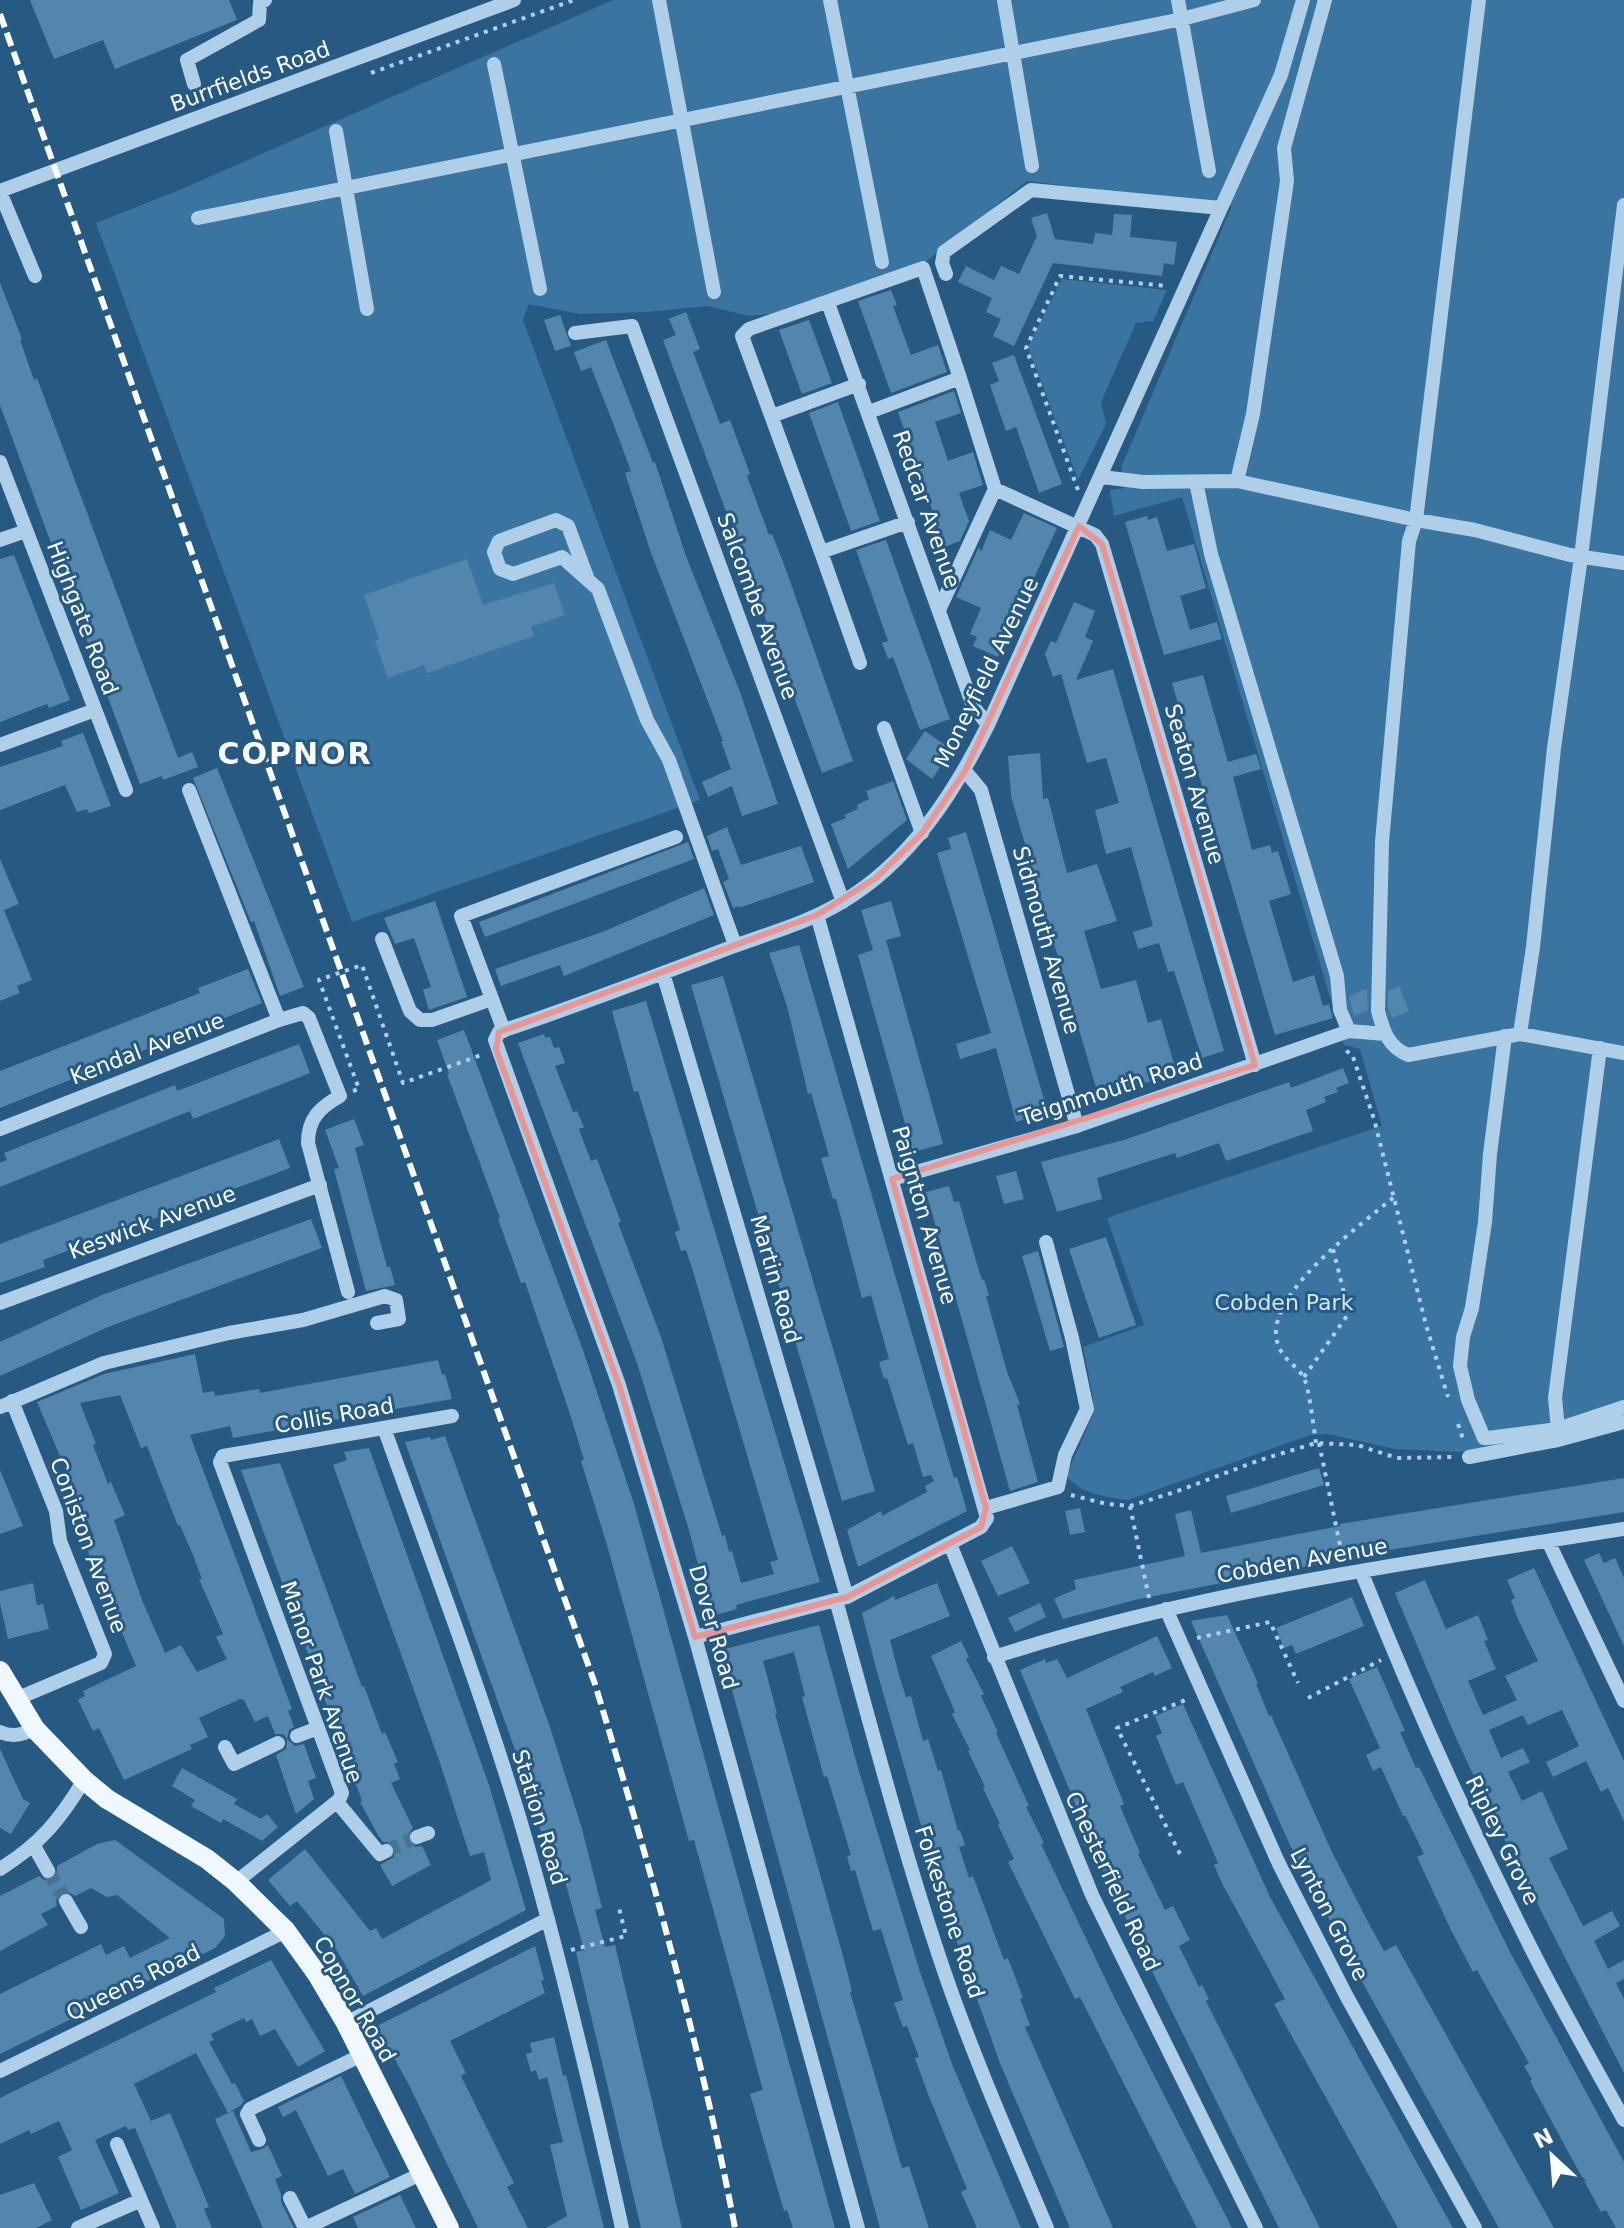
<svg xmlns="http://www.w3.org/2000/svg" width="1624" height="2228" viewBox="0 0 1624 2228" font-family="'DejaVu Sans',sans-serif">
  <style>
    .green { fill: #3a74a0 }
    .building { fill: #5286ad; fill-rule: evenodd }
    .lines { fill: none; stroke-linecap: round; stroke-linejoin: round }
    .minor-tunnel { stroke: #477396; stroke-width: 14; stroke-dasharray: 14 7; stroke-linecap: butt }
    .path { stroke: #aecfe7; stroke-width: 4; stroke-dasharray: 4 6; stroke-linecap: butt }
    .minor { stroke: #aecfe7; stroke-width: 14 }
    .major { stroke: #f0f7fd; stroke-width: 20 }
    .rail { stroke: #fff; stroke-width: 6; stroke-dasharray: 14 6; stroke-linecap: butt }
    .marked { fill: none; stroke: #ea9494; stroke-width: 6; stroke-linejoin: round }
    .labels { text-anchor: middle; stroke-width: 6; stroke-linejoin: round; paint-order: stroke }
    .street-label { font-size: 22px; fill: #fff; stroke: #265a83 }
    .park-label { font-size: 22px; fill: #d2e7f6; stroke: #265a83 }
    .district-label { font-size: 30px; font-weight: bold; letter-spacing: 2px; fill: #fff; stroke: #265a83 }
  </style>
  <rect width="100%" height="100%" fill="#265a83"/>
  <path class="green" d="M613,0h1011v1412l-60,20 -105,20 -64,-3 -67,-15 -18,1 -182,65c-23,-3 -46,-6 -62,-24l27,-61v-18l-10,-50 61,-22 -37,-107 275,-92 -22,-77 -16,-4 -162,-548 -68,19 -4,-26 15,-2 -4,-20 111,-262 -205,-25 -103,82 -144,50 -31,3 -41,-10 -60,6 -69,2 -50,-10 -6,16 177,480 -348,122 -256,-699 81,-32z
    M1062,279l105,11 -14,31 -17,2 -35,79 5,22 -28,56 -50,-133z"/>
  <path class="building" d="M30,0h199l8,20 -122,49 -12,-29 -49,19z
    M1047,213l8,26 38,5 2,-11 17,2 2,-21 18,1 -2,22 47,5 -3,23 -10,-2 -2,13 -109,-13 -39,83 -21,-10 8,-17 -15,-7 6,-14 -34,-16 8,-16 28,14 7,-14 18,8 18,-38 -6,-18z
    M0,283l22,56 -2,1 14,40 3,-2 141,380 14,-6 6,15 -35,13 -1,-4 -22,8 -140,-379z
    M891,290l6,15 -4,1 18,49 27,-10 9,27 -56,21 -33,-92z
    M686,312l14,37 -7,3 8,21 19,51 10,-4 20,54 -3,2 22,59 3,-1 13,33 68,194 -31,12 -159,-433 13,-5 -7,-16z
    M560,315l11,31 -16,5 -11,-31z
    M809,320l23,63 -30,11 -23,-64z
    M606,340l47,123 2,-1 31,94 54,136 38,112 -36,12 -10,-30 -24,11 -6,-15 29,-13 -10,-28h2l-73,-191 -25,-77 6,-2 -18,-48 -22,-56 -10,4 -7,-19z
    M1014,355l48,129 -23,9 -23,-66 -10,4 -16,-46 9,-4 -7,-18z
    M954,391l7,22 -26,9 13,39 25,-9 10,33 -24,8 10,28 -9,20 -15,6 -47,-135z
    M838,402l42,119 -29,10 -42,-118z
    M1024,513l33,15 -59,129 -25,-11 4,-9 -7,-3 11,-26 -25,-11 23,-50 2,5 9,-22 21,10z
    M1147,516l1,4 9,-3 10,34 27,-7 12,44 -26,8 10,34 27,-8 5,17 -58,16 -39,-133z
    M886,540l64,179 -30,11 -27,-73 -5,2 -6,-16 6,-2 -32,-91z
    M14,555l56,145 -21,8 -2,-4 -47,18v-163z
    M467,559l16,46 71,-22 11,32 -34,12 3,9 -107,37 -3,-8 -36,13 -13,-37 4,-2 -15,-44z
    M1074,602l21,9 -10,26 8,4 -17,39 37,-11 111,382 -22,7 -28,-87 -6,1 -9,-29 -21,6 -5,-17 20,-6 -22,-79 -25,7 -11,-44 24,-7 -13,-45 -19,5 -26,-89 -8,3 -8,-23 6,-13 5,2z
    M1203,675l25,87 28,-8 5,15 -28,8 19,73 18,-5 2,8 6,-2 13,43 -22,7 24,81 21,-7 9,31 6,-2 4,14 -58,17 -103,-352z
    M925,731l27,19 -20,29 -26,-20z
    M83,733l28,73 -22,7 -2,-4 -10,3 -12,-27 -65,25v-43l63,-21 -2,-5z
    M1040,753l3,46 5,-1 19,75 30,-9 20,57 -33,10 17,58 35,-9 12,43 13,-4 14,48 -13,4 1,6 -64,21 -88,-302 -3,-40z
    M217,768l87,219 -24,9 -26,-75 -3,1 -58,-144z
    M893,781l14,39 -59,49 -17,-45 15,-6 -2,-3 14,-6 -1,-4 12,-6 -3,-8z
    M727,827l14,38 60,-19 13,36 -75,26v-2l-6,2 -10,-26 6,-3 -11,-30 -6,2 -5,-15z
    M966,832l82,281 -32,9 -20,-74 -36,11 -4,-15 35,-11 -54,-180 14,-4 -3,-11z
    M688,842l6,17 -209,78 -6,-15z
    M0,859l19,45 -15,6 28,70 -15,6 3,7 -20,8z
    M704,888l10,27 -150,61 -4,-11 -59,21 -6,-17 110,-38z
    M435,901l32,96 -38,13 -6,-20 8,-3 -17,-49 -19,6 -11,-26z
    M891,901l10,35 -15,4 57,204 -30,8 -55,-197 15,-5 -12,-40z
    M799,945l155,533 3,-1 10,34 -109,56 -11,-37 34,-19 1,5 45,-24 -2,-6 9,-5 -3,-6 -8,2 -10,-34 -5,2 -21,-67 -3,1 -5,-17 10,-3 -18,-64 -9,3 -26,-99h-3l-12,-41 8,-2 -18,-63 -3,1 -21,-88 -18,-53z
    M248,969l14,34 -262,105v-37l200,-78 -2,-5z
    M723,976l152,515 -33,10 -151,-516z
    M1399,986l10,25 -17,7 -4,-10v-17z
    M1367,989l1,21 -14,6 -5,-20z
    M646,1001l174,581 -84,23 1,4 -25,7 -24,-89 -51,-164 -119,-320 26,-9 1,4 5,-1 4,11 5,-1 6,16 -10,3 18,46 4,-1 7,16 -5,2 12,32 6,-2 24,63 -3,1 43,114 61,199 3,-1 4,17 3,-1 9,32 33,-9 -4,-12 8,-2 -86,-292 -6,-18 -5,1 -6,-19 5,-2 -14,-46 -28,-93 -4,1 -22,-81z
    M464,1030l119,320 51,154 201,724h-42l-6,-18 -3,1 -34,-117 13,-4 -69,-250 -5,1 -82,-296 -26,-84 3,-1 -15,-49 -44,-129 -4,1 -23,-64 2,-1 -53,-144 2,-1 -12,-33z
    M299,1044l11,29 -117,46 -3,-8 -190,76v-24l7,-3 -3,-7 171,-68 2,6z
    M1343,1068l6,15 -13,5 2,4 -14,5 2,5 -20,8 7,21 -87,30 -7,-18 -42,15 -2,-5 -78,25 5,21 -45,13 -16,-50 86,-23 162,-57 2,6z
    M354,1119l10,26 -9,3 32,119h3l5,18 -29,6 -32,-122 5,-1 -14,-38z
    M279,1139l11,29 -247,92 2,7 -45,16v-39z
    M1016,1171l8,28 -20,5 -8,-28z
    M949,1186l5,16 5,-1 18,63 5,16 2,-1 5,17h-3l21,76 13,32 -3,1 21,77 -28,9 -84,-299z
    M311,1219l11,29 -214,79 -108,49v-34l102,-47z
    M1106,1237l30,88 -37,13 -30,-89z
    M1038,1251l26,96 -14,4 -28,-95z
    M195,1354l8,39 11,-2 1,5 44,-7 1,4 178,-33 4,15 3,-1 7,25 -219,39 -3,-12 -40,9 102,274 -4,2 6,16 -5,3 -2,9 8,7 9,-2 12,34 -8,3 6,18 -18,15 -20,-59 10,-6 1,-10 -4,-5h-8l-7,-18 -13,6 -11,-22 -4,-1 -41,19 9,19 -18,8 2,4 -68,31 -25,-52 -6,3 -15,-31 7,-4 -2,-5 53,-25 -53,-126 11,-4 -57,-134 67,-28zM120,1395l21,53 6,-2 31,80 2,-1 13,30 9,24h-3l24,55 -7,3 11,22 -30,13 -16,-27 -16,8 -23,-53 -28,-80 11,-5 -14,-33 -3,2 -15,-39 3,-1 -16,-41z
    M445,1436l105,291 32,102 20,79 -7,2 10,37 10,-2 67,283h-41l-65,-276 8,-2 -20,-73 -8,2 -42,-132 -109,-305 25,-5 1,3z
    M369,1448l120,337 37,125 -163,86 -27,-47 -39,-48 -7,5 -22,-26 37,-31 65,82 6,-3 6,11 109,-59 -7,-28 -14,4 -30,-93 -107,-298 14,-5 -3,-8z
    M280,1463l82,224 2,-1 18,48 3,-2 13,30 -4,2 6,15 -9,4 22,45 -6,7 1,6 7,6 7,-1 9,19 -39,21 -12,-21 14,-8 1,-10 -4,-5h-8l-5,-7 -18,-33 2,-1 -121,-331z
    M1319,1468l5,17 -93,28 -5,-17z
    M0,1470l23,56 -23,8z
    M1624,1478v34l-284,46v2l-201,39 -76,20 -9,-20 22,-10 -2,-9 111,-24 -10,-42 16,-4 10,43 139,-27v-2z
    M1080,1508l5,24 -15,3 -5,-24z
    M1012,1546l18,37 -32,13 -17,-35z
    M1599,1553l5,10 11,-5 9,20v68l-40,-86z
    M1534,1568l90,193v60l-16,-33 -7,4 -15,-31 -33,16 -7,-15 33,-16 -17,-36 -34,15 -5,-10 -34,15 12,28 22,-10 7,14 -22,10 14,29 20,-10 26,58 -19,9 34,68 29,-15 8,15 -26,15 14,28 16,-9v19l-8,4 8,16v74l-130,-254 -38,-81 -61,-145 30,-13 21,49 32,-14 10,25 -4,1 12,28 -28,12 15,34 34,-15 -12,-24 33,-15 -21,-44 -6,-17 4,-2 -8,-18z
    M33,1583l4,22 6,-1 6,25 -41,10 -8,-36v-12z
    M937,1583l13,33 -60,24 9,35 7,22 5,-1 12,45 5,-2 10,32 3,-1 17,61 2,-1 5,15 -6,2 10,31 4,-2 31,84 4,-2 15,40 -3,1 10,26 -5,2 88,201h-43l-70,-165 -55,-154 -69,-241 -14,-55 32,-17 1,4z
    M1352,1597l12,29 -68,28 -4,-9 -8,3 -8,-20z
    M1040,1603l6,14 -31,15 -7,-14z
    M1227,1615l31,68 -2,1 13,32 2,-1 59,133 39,76 15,27 12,-6 158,283h-55l-145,-261 -65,-124 -98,-222z
    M819,1625l39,143 61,201 33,95 69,164h-44l-16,-36 6,-3 -39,-95 -13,-36 4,-1 -12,-31 -4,1 -9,-24 9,-3 -22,-71 -8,2 -18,-61 -4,1 -4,-15 4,-1 -24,-79 -3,1 -22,-80 3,-1 -11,-44 -31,9 14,52 -2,1 68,242 9,35 -2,1 52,176 7,-2 20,62h-49l-159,-578z
    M1157,1636l15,32 -17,8 -2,-4 -33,15 3,5 -37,17 38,95 -4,2 20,47 -2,1 27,56 8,-4 17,34 -11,6 20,41 3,-2 7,14 -3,2 114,227h-41l-174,-352 -85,-206 25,-11 1,4 11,-4 10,19z
    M961,1641l8,16 -3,2 18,35 -3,2 17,36 -2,1 33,73 -3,1 18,36 -3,1 73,153 118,231h-35l-117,-231 -5,2 -67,-137 6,-3 -16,-34 2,-1 -17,-36 2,-1 -17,-36 2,-1 -18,-36 3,-2 -24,-56z
    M1377,1667l28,64 -5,1 16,36 3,-1 91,185 114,210v66h-8l-10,-18 -5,2 -36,-66 -35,-65 2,-1 -8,-14 5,-3 -52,-93 -4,2 -23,-44 -33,-71 7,-3 -19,-39 -2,1 -22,-49 -8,4 -7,-16 14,-7 -31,-69z
    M1183,1704l87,193 183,331h-55l-124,-224 11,-5 -62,-114 -9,-20 4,-2 -35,-81 -7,3 -20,-49 6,-3 -7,-17z
    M0,1749l23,50 7,4 -19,31 -11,-6z
    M182,1768l55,31 -3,5 27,15 6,-5 11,13 -16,14 -39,-22 -2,4 -30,-17 4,-6 -23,-14z
    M115,1840l109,79 1,17 -10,12 -215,106v-60l101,-50 5,11 18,-9 6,12 40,-20 -53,-43 -10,2 -16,-9 -16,8 -8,-5 -7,2 -4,7 1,6 -16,8 7,11 -48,26v-55l39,-20 5,4h8l5,-5v-9l40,-22z
    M535,1946l9,34 -3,1 4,12 -95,48 16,32 -5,3 53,107 -7,4 21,41h-50l-68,-141 -33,-61z
    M271,1960l54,91 -27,16 -23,-38 -15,7 -8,-17 -6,3 -2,-4 -33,16 3,6 -5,2 23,42 3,-1 9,18 -4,5 -12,7 -32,-60 -62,31 17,37 19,-8 39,94 -5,2 8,19h-35l-42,-100 -7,2 -2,-4 -31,14 24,53 -38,17 -23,-53 14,-7 -13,-29 -28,13 -2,-4 -29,14v-46l216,-106 -2,-4z
    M554,2037l9,39 3,-1 38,153h-58l21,-12 -17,-71 13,-3 -16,-65 -8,3 -3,-10 -5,2 -5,-18 6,-2 -2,-9z
    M341,2076l49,101 -35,17 -12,-25 -15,7 -32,-66 -13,7 -5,-10z
    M233,2111l18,41 11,-3 6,-4 14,31 -7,3 6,15v8l13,26h-31l-48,-109z
    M34,2183l18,37 -16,8h-36v-33z
    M400,2195l16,33h-58l-5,-11z"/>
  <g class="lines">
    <path class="minor-tunnel" d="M386,1851l31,-14
      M48,1871l18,30"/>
    <path class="path" d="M371,73l203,-73
      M1078,490l-52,-142 34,-72 108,10
      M1346,1051l6,3 22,65 52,206 22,72
      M353,1091l6,-2 -40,-109 43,-15 41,118 81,-29
      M1304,1377l45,-64 -16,-64
      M1458,1424l6,18
      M1316,1443c-2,-13 -7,-58 -13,-67 -10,-14 -24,-18 -27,-40 -4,-47 85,-111 118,-139
      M1319,1443l24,117
      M1071,1495l36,9 23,2 45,-14 85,-32 56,-17 41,2 40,13 55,-1
      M1130,1506l19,92
      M1197,1638l73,-16 28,61
      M1308,1698l73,-38
      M1180,1854l-63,-126 71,-29
      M571,1950l55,-14 -7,-28"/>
    <path class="minor" d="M659,0l55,292
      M830,0l52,262
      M1004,0l28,166
      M1178,0l31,171
      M1479,0l-63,520 -7,21 -27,301 -4,169c5,19 10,36 30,44l112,-21 104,19
      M494,64l46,225
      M194,84l-7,-24 72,-40 1,-17 5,-3
      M336,131l31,178
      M0,191l514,-191
      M0,192l35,84
      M198,218l984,-199 72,-19
      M946,274l-4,-11 2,-11 87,-62 190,18
      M828,303l145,403 15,19
      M575,333l57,-7 211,576
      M960,378l35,111
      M869,412l91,-34 -37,-110 -174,61 -7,7 79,216 87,-30
      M772,416l87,-32
      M0,462l126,328
      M1102,477l41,5 94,-1 179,39 59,10 95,25 54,8
      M1237,481l16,-67 34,-233 -3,-33 41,-148
      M1196,482l15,72 126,422 3,34 9,21
      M0,540l26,-9
      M821,552l39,111
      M587,577l-19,-51 -12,-6 -57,21 -5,11 6,17 13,5 49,-17 36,32 49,131 22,40 66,185
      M939,610l56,-121 100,46 7,9 153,521
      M884,728l38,105
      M0,745l95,-35
      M965,771l16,19 96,336
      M189,790l90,230
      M382,939l28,72 10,9h12l60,-21
      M663,973l184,624
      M504,1031l-43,-115 215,-79
      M1520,1034l13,-87 21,-199 27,-191 43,-352
      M1505,1036l-15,118 -5,68 -13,86 -9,29 -3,29 8,34 16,38h4l70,-9 66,-22
      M0,1129l279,-109 24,-7 6,5 31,78c-21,12 -32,23 -32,47l40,149
      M892,1179l185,-53 272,-95 36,3
      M0,1303l320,-118
      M12,1401l44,110 4,30 45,113 -4,9 -85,36
      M0,1407l104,-44 125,-30 74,-13 82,-24 11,4 3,19 -22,4
      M384,1428c47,131 97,262 137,395 39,133 71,269 101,405
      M1558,1429l-3,-31 45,-350
      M1469,1457l89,-17 66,-18
      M986,1508l72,-21 7,-32 22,-46 -15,-71 -26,-96
      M1548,1541l76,160
      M950,1544l142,351 164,333
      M1361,1571c51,128 108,254 170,377 29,58 62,115 93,172
      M836,1600c34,123 66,247 107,368 30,88 68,174 104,260
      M1166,1609l113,255 68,133 128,231
      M695,1637l152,-40 134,-70 6,-9 -170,-603
      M994,1657c205,-66 418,-95 630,-128
      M0,1732c13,6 23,2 35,-3
      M297,1736l21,-8
      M225,1747l9,17 44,-21
      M337,1802l43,52 6,-3
      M417,1837l11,-4
      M34,1846l14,25
      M0,1869c40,-25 60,-49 84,-89
      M236,1882l103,-82 3,-7 -122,-331 3,-6 229,-40
      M66,1901l15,26
      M346,2023l202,-104
      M0,2071l286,-140
      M259,2140l-12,-26 3,-5 112,-54
      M117,2144l24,56
      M290,2198l15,30
      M78,2228l63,-28 12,28
      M305,2228l116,-54
      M858,2228l-163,-591 -76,-252 -124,-345 4,-8c78,-26 154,-55 230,-84 37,-14 79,-25 113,-46 68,-40 112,-109 146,-177l293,-650 22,-75"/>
    <path class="major" d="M0,1671l35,58 49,51 23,19 100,60 29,23 50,49 31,43 29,49 103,205"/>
    <path class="rail" d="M0,14l595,1670c54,179 105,360 140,544"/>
  </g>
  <path class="marked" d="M1079,526l23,18 153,521 -363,114 94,329 -5,19 -134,70 -152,40 -76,-252 -123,-336 3,-17 318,-117 59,-37 46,-45 43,-62z"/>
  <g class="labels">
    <g class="street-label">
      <text transform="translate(250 76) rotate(-20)" y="8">Burrfields Road</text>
      <text transform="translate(927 509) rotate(71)" y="8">Redcar Avenue</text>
      <text transform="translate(758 606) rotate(70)" y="8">Salcombe Avenue</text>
      <text transform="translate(83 618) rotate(69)" y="8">Highgate Road</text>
      <text transform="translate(986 672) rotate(-64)" y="8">Moneyfield Avenue</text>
      <text transform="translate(1195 784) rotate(74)" y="8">Seaton Avenue</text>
      <text transform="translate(1047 940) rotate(74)" y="8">Sidmouth Avenue</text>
      <text transform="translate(147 1048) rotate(-21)" y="8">Kendal Avenue</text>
      <text transform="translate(1111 1089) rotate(-18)" y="8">Teignmouth Road</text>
      <text transform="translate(925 1215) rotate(74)" y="8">Paignton Avenue</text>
      <text transform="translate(152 1222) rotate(-20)" y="8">Keswick Avenue</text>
      <text transform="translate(776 1279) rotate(74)" y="8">Martin Road</text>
      <text transform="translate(334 1415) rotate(-10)" y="8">Collis Road</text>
      <text transform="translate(89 1545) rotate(70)" y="8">Coniston Avenue</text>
      <text transform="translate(1302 1560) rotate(-10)" y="8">Cobden Avenue</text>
      <text transform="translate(714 1627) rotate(74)" y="8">Dover Road</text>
      <text transform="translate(322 1682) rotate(71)" y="8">Manor Park Avenue</text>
      <text transform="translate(540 1817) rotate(73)" y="8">Station Road</text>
      <text transform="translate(1503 1840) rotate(64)" y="8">Ripley Grove</text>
      <text transform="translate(1113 1881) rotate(65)" y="8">Chesterfield Road</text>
      <text transform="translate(950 1912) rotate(72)" y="8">Folkestone Road</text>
      <text transform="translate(1330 1914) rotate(63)" y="8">Lynton Grove</text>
      <text transform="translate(133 1982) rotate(-26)" y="8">Queens Road</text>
      <text transform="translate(355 1999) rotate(60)" y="8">Copnor Road</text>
    </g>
    <g class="park-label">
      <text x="1284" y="1310">Cobden Park</text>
    </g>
    <g class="district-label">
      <text x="295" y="764">COPNOR</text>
    </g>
  </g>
  <g transform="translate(1552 2156) rotate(334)" stroke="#265a83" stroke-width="6" paint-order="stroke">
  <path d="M0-6L14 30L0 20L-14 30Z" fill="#ffffff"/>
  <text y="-12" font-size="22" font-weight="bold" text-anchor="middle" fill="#ffffff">N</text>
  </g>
</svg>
